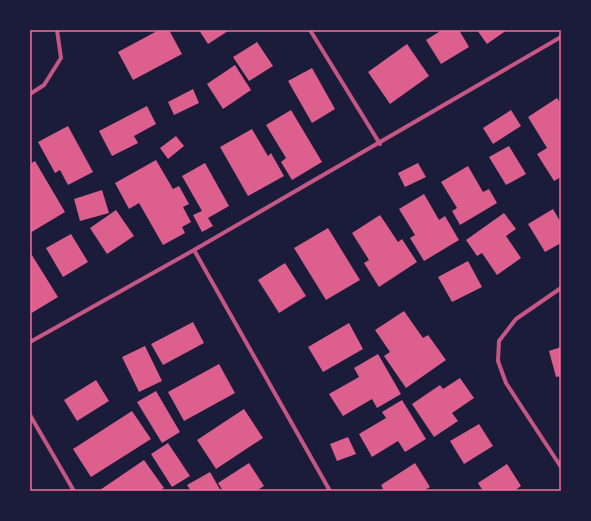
<svg xmlns="http://www.w3.org/2000/svg" width="591" height="521" viewBox="0 0 591 521" font-family="'Titillium Web',sans-serif">
  <style>
    .building { fill: #dd5f8e }
    .lines { fill: none; stroke-linecap: round; stroke-linejoin: round }
    .minor { stroke: #c65784; stroke-width: 4 }
    .neatline { fill: none; stroke: #ff6b9d; stroke-width: 1.5 }
  </style>
  <rect width="100%" height="100%" fill="#1b1b3a"/>
  <path class="building" d="M159,30h10l13,24 -49,26 -15,-28z
    M199,30h28l1,1 -20,13z
    M442,30h17l10,17 -28,17 -15,-24z
    M477,30h30l-20,14z
    M257,42l16,24 -24,15 -16,-24z
    M407,44l22,32 -39,28 -22,-32z
    M235,65l16,25 -28,19 -16,-25z
    M312,68l23,41 -23,14 -24,-42z
    M193,89l6,14 -25,12 -6,-13z
    M557,98l4,6v73l-7,4 -17,-27 10,-6 -19,-31z
    M147,106l9,18 -22,12 4,7 -26,13 -13,-25z
    M291,110l31,52 -30,18 -11,-18 5,-4 -20,-33z
    M511,110l10,16 -28,18 -10,-16z
    M68,126l25,46 -25,13 -8,-15 -5,3 -17,-31z
    M252,129l16,27 3,-3 13,23 -36,20 -28,-49z
    M176,136l8,10 -16,13 -8,-11z
    M509,146l17,28 -20,11 -17,-28z
    M156,160l17,29 6,-3 10,18 -6,3 8,15 -9,5 3,6 -22,12 -24,-42 -10,6 -14,-26z
    M35,161l30,51 -35,21v-69z
    M205,163l24,43 -21,12 5,8 -11,6 -9,-17 9,-4 -20,-35z
    M418,163l8,14 -21,10 -7,-14z
    M468,166l15,26 6,-3 8,14 -37,22 -8,-14 5,-3 -16,-26z
    M102,190l7,23 -29,8 -6,-22z
    M424,194l15,26 6,-4 14,24 -35,21 -14,-23 5,-3 -16,-26z
    M553,209l8,14v20l-16,9 -17,-28z
    M116,210l18,26 -27,18 -17,-26z
    M504,213l12,16 -10,7 15,22 -24,17 -15,-22 -5,3 -11,-16z
    M380,215l18,27 4,-3 15,23 -38,25 -15,-24 5,-3 -17,-27z
    M328,228l32,52 -34,20 -32,-52z
    M71,234l17,28 -25,15 -17,-29z
    M30,252l28,45 -28,17z
    M468,261l14,26 -30,15 -14,-25z
    M285,263l21,33 -27,17 -21,-33z
    M404,311l19,27 5,-3 18,25 -40,28 -22,-32 6,-4 -15,-22z
    M193,322l11,21 -41,22 -12,-21z
    M349,323l14,26 -40,23 -15,-25z
    M145,346l17,35 -23,11 -17,-35z
    M561,347v29l-5,1 -7,-26z
    M378,354l23,40 -24,14 -5,-9 -29,17 -14,-22 30,-17 -5,-9z
    M219,364l16,29 -51,28 -16,-29z
    M460,378l14,20 -22,15 6,8 -24,16 -22,-33 28,-19 3,4z
    M96,380l13,21 -32,20 -13,-21z
    M156,391l24,41 -18,11 -25,-41z
    M402,400l24,39 -21,13 -7,-11 -26,16 -13,-23 27,-16 -4,-6z
    M244,409l19,29 -47,31 -19,-29z
    M132,411l19,28 -60,38 -18,-28z
    M479,424l14,22 -29,18 -14,-23z
    M348,437l8,17 -19,7 -7,-17z
    M168,443l22,33 -18,11 -21,-33z
    M144,460l20,28 -5,3 -59,-1z
    M249,463l15,23 -8,5h-33l-5,-8z
    M415,463l15,24 -7,4h-39l-3,-6z
    M507,464l14,22 -7,5h-31l-5,-8z
    M210,472l11,19h-30l-4,-6z"/>
  <g class="lines">
    <path class="minor" d="M310,30l70,114
      M30,94l14,-9 17,-27 -4,-28
      M194,250l136,241
      M561,288l-45,31 -17,22 -1,20 8,22 55,84
      M30,342l164,-92 367,-213
      M30,415l44,76"/>
  </g>
  <rect width="591" height="521" fill="none" stroke="#1b1b3a" stroke-width="62"/>
  <rect x="31" y="31" width="529" height="459" class="neatline"/>
</svg>
